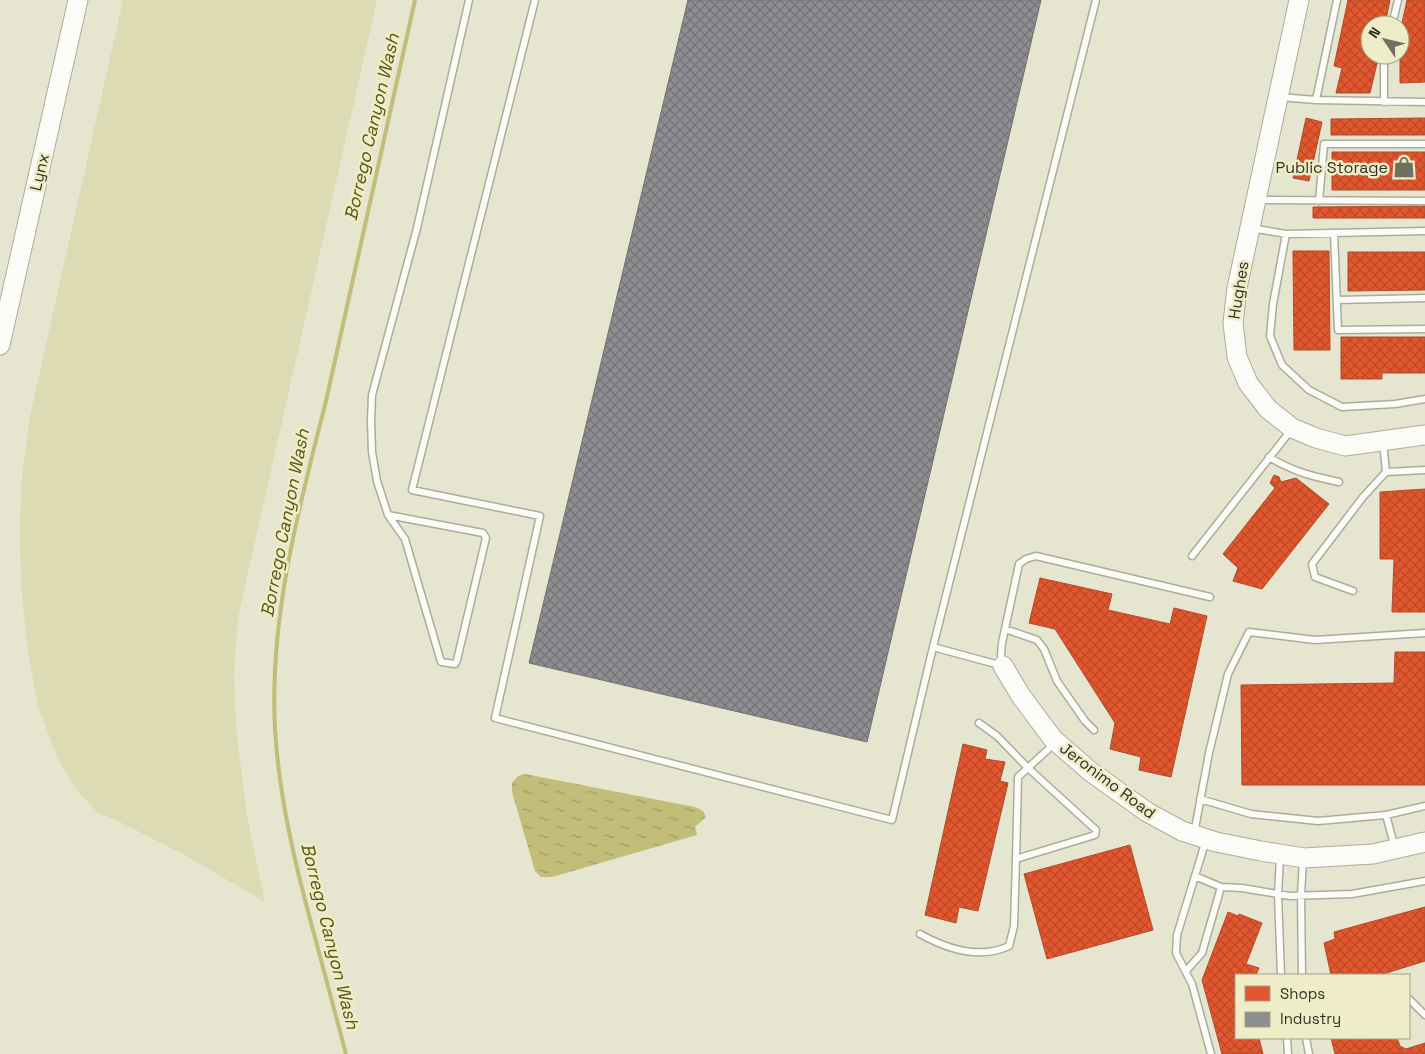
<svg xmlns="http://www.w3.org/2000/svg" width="1425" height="1054" viewBox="0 0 1425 1054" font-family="'Space Grotesk',sans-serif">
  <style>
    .green { fill: #dcdbb4 }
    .water { fill: url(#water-ripples) }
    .shops { fill: url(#shops-cross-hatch); stroke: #ae4c2b }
    .industry { fill: url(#industry-cross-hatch); stroke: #717171 }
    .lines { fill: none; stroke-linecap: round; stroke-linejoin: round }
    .stream { stroke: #c2be79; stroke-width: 4 }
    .lane-casing { stroke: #acac9c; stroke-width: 9 }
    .secondary-casing { stroke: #acac9c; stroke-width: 21 }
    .path { stroke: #dddcd6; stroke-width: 2; stroke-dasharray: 1 4; stroke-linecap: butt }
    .lane { stroke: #fbfbf8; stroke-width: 6 }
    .secondary { stroke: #fbfbf8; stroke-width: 19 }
    .labels { text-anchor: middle; stroke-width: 5; stroke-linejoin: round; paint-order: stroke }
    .poi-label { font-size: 16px; fill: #313123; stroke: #eeedc8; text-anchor: end }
    .street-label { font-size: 16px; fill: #313123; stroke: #eeedc8 }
    .water-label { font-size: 18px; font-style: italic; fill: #5a5713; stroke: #eeedc8 }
  </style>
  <defs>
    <pattern id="water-ripples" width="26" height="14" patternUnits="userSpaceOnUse" patternTransform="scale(1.25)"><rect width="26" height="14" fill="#c2be79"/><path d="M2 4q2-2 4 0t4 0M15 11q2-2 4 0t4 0" fill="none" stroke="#9e9b63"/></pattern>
    <pattern id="shops-cross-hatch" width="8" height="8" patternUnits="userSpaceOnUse" patternTransform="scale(1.25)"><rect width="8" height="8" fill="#e4572e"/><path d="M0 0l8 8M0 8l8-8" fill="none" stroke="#b94927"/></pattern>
    <pattern id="industry-cross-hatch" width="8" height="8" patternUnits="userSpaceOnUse" patternTransform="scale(1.25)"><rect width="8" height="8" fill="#8d8d92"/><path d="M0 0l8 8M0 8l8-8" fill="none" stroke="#747477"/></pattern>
  </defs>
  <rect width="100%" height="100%" fill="#e6e5d0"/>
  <path class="green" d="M123,0h254l-139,617 -4,56 2,54 11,89 18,86 -80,-47 -63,-32 -25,-11 -22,-24 -16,-27 -21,-54 -11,-62 -6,-59 -1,-53 1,-48 9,-69z"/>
  <path class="water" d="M525,774l170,33 8,4 3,6 -11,10 2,8 -145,42h-11l-6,-6 -23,-79v-9l6,-7z"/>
  <path class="shops" d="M1348,0h42l-5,25h-15v30h9l-9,38h-34l6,-25 -8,-2z
    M1407,0h18v82l-25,1v-51z
    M1306,118l16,4 -13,59 -16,-3z
    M1425,118v17h-94v-16z
    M1332,152h93v38h-93z
    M1425,206v12h-112v-11z
    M1293,251h36l1,99h-36z
    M1348,252h77v38l-77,1z
    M1341,337h84v36h-43v6h-41z
    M1274,475l5,2 2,5 15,-4 33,26 -67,85 -29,-8 5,-13 -15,-14 52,-66 -5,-5z
    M1425,489v123h-33l2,-53h-14v-67z
    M1040,578l72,16 -4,16 62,14 4,-16 33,8 -36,161 -32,-7 2,-13 -31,-8 5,-26 -60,-94 -26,-6z
    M1395,652h30v133h-183l-1,-100 153,-2z
    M963,744l24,6 -2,9 20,3 -5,19 8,2 -30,128 -19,-4 -3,16 -31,-8z
    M1130,845l23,85 -106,29 -23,-85z
    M1425,907v54l-45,14h-49l-7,-32 11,-4 -1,-7z
    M1228,912l10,4 1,-2 23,9 -16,41 13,4 -3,7h-20v63h23l4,16h-41l-20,-74z
    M1331,1038h66l3,8 6,3 19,-6v11h-90z"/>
  <path class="industry" d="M688,0h353l-174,742 -338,-79z"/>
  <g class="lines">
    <path class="stream" d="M346,1054c-11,-41 -22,-83 -33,-124 -18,-66 -34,-133 -38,-201 -6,-111 24,-222 51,-328l89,-401"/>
    <g class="lane-casing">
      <path id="lane" d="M535,0l-123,490 128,26 -45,202 397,102 41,-173
        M1096,0l-163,647 70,19 -2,-11 1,-12 17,-79 7,-5 10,-3 174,41
        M1392,25l6,-25
        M1279,97l37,3 109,2
        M1316,100l21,-100
        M1384,102v-37l2,-10
        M1257,200l168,1
        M1319,201l5,-57h101
        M1251,228l35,6 139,-3
        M1334,233l4,97 87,-1
        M1286,234l-13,70 -3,32 12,29 27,25 33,17 53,-3 30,-5
        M1337,300l88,-2
        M1269,457c25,15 42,19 70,25
        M1386,472l39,-2
        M388,515l95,18 3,5 -29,122 -2,4 -14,-2 -36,-123 -17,-24 -11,-34 -5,-29 -1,-31 1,-26 45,-167 52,-228
        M1192,556l100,-127
        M1353,591l-38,-14 -3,-13 51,-67 23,-25 -3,-30
        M1005,629l32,11 7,9 13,32 28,40 9,9
        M1200,799l51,15 67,7 68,-6
        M1194,834l15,-81 19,-79 21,-42 66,8 110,-7
        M1206,840l-29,95 -1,18 16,31 19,70
        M1395,848l-9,-33 39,-9
        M1280,855l-2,40 3,80
        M1016,859l2,-82 37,-34
        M1195,876l26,11 21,1 48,8 62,-2 73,-13
        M920,934c27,15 59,26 89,12l5,-20 2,-67 79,-24 1,-5 -68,-62 -31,-32 -18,-13
        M1186,971l16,-18 19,-66
        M1302,975l-1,-79 2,-37
        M1409,999l16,16
        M1287,1038l1,16
        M1306,1038l3,16"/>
    </g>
    <g class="secondary-casing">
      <path id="secondary" d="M1299,0l-62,288 -4,35 4,34 11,26 20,26 24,19 24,10 29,8 80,-11
        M0,345l78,-345
        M1003,666l18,30 32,43 38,33 56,40 35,19 34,11 45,9 43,7 69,-4 52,-12"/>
    </g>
    <path class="path" d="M0,833l31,12 14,13 57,102c5,14 4,25 -1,39l-46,55"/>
    <use href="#lane" class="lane"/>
    <use href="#secondary" class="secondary"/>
  </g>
  <defs>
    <g id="shop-bare" transform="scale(1.725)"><path d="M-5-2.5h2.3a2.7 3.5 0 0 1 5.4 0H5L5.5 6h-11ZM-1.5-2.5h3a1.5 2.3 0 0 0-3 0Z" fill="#707060" stroke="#eeedc8" stroke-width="2.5" paint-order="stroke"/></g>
  </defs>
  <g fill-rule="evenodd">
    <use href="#shop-bare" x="1404" y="167"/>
  </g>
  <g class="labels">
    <g class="poi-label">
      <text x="1388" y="173">Public Storage</text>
    </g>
    <g class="street-label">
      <text transform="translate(39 172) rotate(-77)" y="6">Lynx</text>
      <text transform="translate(1238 290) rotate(-81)" y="6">Hughes</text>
      <text transform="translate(1108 780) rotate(37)" y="6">Jeronimo Road</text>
    </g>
    <g class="water-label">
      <text transform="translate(372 127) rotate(-77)" y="6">Borrego Canyon Wash</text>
      <text transform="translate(285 523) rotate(-79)" y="6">Borrego Canyon Wash</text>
      <text transform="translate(330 936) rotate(76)" y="6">Borrego Canyon Wash</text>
    </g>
  </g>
  <rect x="1235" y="974" width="175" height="65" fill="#eeedc8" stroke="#a2a286"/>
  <rect x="1245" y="986" width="25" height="15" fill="#e4572e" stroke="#a2a286"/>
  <text x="1280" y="999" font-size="15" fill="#313123">Shops</text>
  <rect x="1245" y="1012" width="25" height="15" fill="#8d8d92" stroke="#a2a286"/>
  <text x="1280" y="1024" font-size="15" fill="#313123">Industry</text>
  <g transform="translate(1385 40) rotate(305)"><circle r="24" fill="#eeedc8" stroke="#a2a286"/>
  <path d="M0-4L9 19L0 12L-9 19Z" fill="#707060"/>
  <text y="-8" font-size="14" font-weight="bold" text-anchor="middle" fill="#313123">N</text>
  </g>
</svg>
